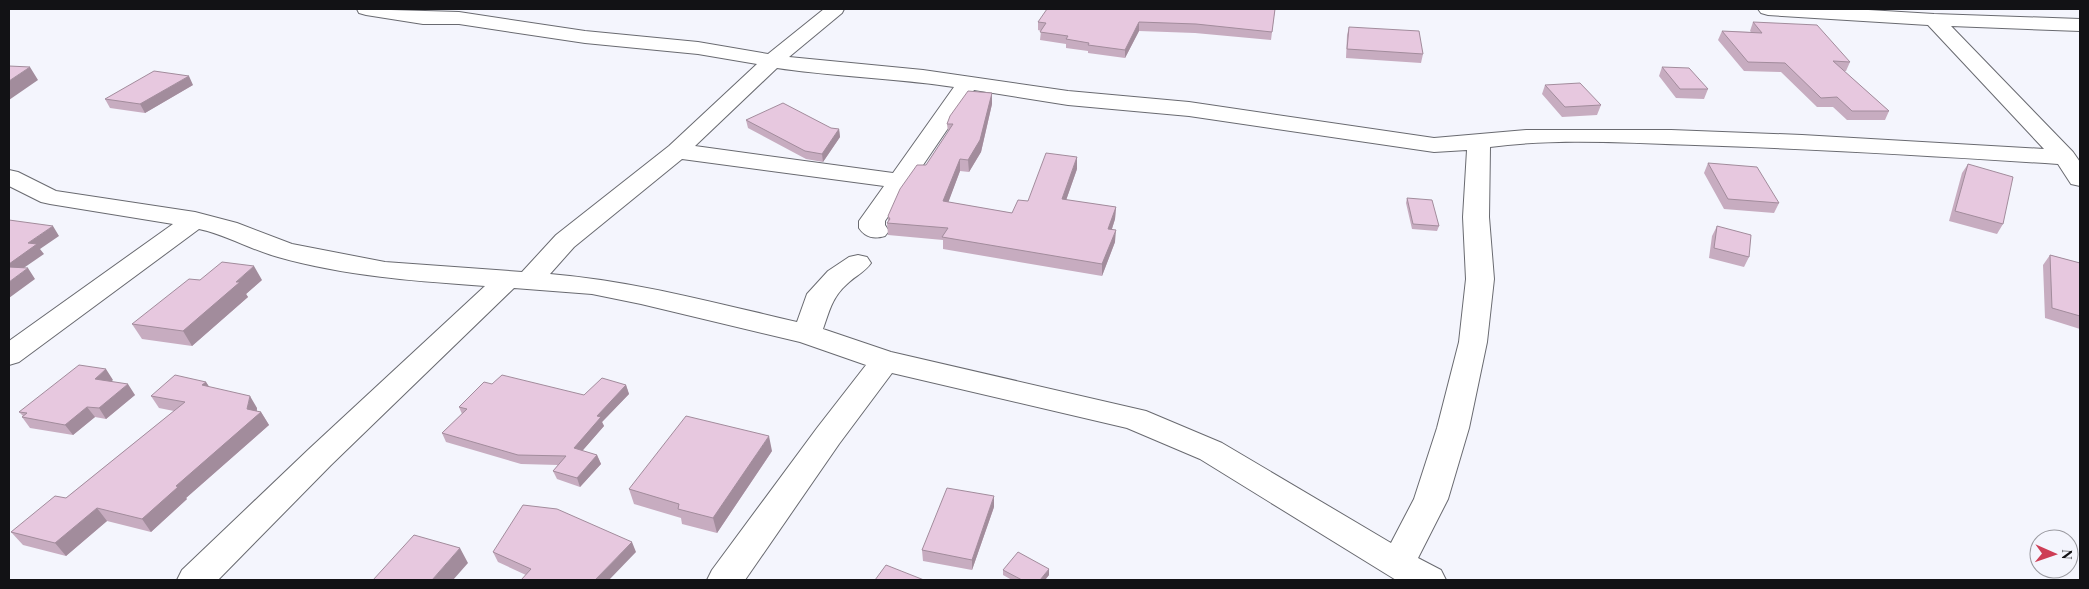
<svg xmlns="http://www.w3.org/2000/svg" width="2089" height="589" viewBox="0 0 2089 589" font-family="'Playfair Display',serif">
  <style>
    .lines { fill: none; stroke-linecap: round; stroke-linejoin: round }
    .minor-casing { stroke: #696a70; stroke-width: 2 }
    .minor { fill: #fff; fill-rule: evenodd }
    .wall { fill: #c7acc0 }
    .shaded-wall { fill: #a28c9c }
    .building { fill: #e7c8df; stroke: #a28c9c }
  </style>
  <rect width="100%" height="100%" fill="#f4f5fd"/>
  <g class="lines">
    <g class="minor-casing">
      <path id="minor" d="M357,9l102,3 126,19 113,11 70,12 56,-45h20l-2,4 -53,44 134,13 145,21 121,11 245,36 92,-8h145l131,5 242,14 -116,-124 -160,-10 -7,-2 -3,-4h94l82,5 146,5v12l-129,-5 122,126 7,10v24l-9,-2 -13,-20c-121,-8 -242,-15 -363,-19 -68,-2 -137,-7 -205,2l-1,70 5,62 -7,63 -18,86 -21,71 -30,59 23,12 5,10h-50l-196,-121 -73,-31 -235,-55 -53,71 -94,136h-38l5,-10 105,-142 49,-63 -66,-23 -159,-38 -49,-10 -78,-6 -183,177 -113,115h-41l5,-10 127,-121 176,-163c-70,-5 -140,-10 -207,-29 -27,-7 -51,-22 -79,-28l-180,133 -10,3v-24l164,-117 -123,-20 -9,-2 -32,-16v-16l9,2 38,19 139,21 42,11 55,21 93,18 137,10 34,-37 113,-89 88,-82 -59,-10 -113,-11 -126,-19h-36l-57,-9 -7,-2zM777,68c59,9 119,10 177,19l-61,86 -198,-27zM974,90l94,15 121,11 245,36 33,-2 -4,67 3,62 -7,63 -22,86 -23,71 -23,44 -169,-100 -76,-32 -255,-59 -68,-23c6,-17 9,-32 24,-45 8,-8 18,-12 24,-21l-4,-6 -9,-2 -9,2 -21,14 -21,23 -10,28c-82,-19 -163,-41 -247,-48l24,-27 108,-88 202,27 -25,35v7c7,10 15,11 26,8l4,-5 -4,-6v-4z"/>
    </g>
    <use href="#minor" class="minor"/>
  </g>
  <path class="wall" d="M1275,9l-4,31 -76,-7 -56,-2 -14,27 -37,-5v-2l-22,-3v-4l-26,-4 1,-9 -3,-1v-8z
    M1753,22l97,40 -4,9h-2l45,40 -4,9h-38l-14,-13h-16l-36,-35 -37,-1 -26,-31 4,-9 29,1 -1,-1z
    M1349,27l74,27 -2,9 -75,-5 1,-23z
    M1662,67l46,22 -4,10 -28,-1 -17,-22z
    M193,85l-48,28 -35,-5 -5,-9z
    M1545,85l56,20 -4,10 -35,2 -20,-23z
    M992,104l-11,48 -12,20 -9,-1 -12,31 64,11 65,-44 -11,31 50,7 -1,12 -3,10 3,13 -13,34 -159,-27v-9l-55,-5 -1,-12 1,-2v-5l38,-51 22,-33 -1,-8z
    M746,120l93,9 1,8 -17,25 -17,-3 -58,-31z
    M1708,163l71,40 -5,10 -50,-4 -20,-36z
    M1968,164l35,60 -6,10 -48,-13 13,-48z
    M1407,198l32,28 -2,5 -25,-2 -6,-26z
    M1717,226l32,31 -5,10 -35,-9 3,-22z
    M2050,255l30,8v66l-35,-11 -2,-53z
    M262,280l-16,14 2,3 -56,49 -50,-7 -10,-15z
    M113,380l-2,1 24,14 -29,24 -11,-2 -22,18 -43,-7 -8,-11 1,-1 -4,-4z
    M206,382l3,5 48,21v3l4,1 8,13 -83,73 1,1 -36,33 -44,-11 -41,35 -43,-11 -12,-13 55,-34 108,-87 -15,-3 -8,-12z
    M492,384l92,11 42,-10 3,9 -27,28 2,4 -22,25 15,4 4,9 -21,23 -23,-8 -4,-8 5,-6 -37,-1 -75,-22 -4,-9 20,-19 -3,-7z
    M772,451l-55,82 -35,-9 -1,-6 -47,-14 -5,-15z
    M994,507l-22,63 -49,-9 -1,-11z
    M493,552h143l-110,23 -28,-13z
    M1003,570l46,5 -4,5h-33l-9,-5z"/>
  <path class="shaded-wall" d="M1139,22v9l-14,27v-8z
    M30,67l8,13 -29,20v-19z
    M189,76l4,9 -48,28 -5,-9z
    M992,93v11l-11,48 -12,20 -1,-12z
    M839,129l1,8 -17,25 -1,-8z
    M1077,157v12l-15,43v-13z
    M960,159v12l-16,43 -1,-13z
    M1116,207l-1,12 -7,22v-12z
    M53,226l6,10 -19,13 4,5 -32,22 -3,-4v-8l19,-21z
    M1116,230l-1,12 -13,34v-12z
    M254,266l8,14 -16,14 2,3 -56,49 -9,-15 53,-49z
    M28,268l7,11 -26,19v-16z
    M106,369l7,11 -11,9 -7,-10z
    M206,382l8,12 -12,-9z
    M128,384l7,11 -29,24 -7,-11z
    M626,385l3,9 -27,28 2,4 -27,31 -3,-9 23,-32z
    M250,396l7,12 -1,8 5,-4 8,13 -83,73 1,1 -36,33 -9,-13 34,-33 71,-77z
    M87,407l8,10 -22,18 -8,-10z
    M769,436l3,15 -55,82 -4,-15z
    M597,455l4,9 -21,23 -3,-9z
    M994,496v11l-22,63v-10z
    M97,508l10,13 -41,35 -11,-13z
    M632,542l4,10 -27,28h-14z
    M460,548l8,15 -15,17h-21z
    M1049,569v6l-4,5h-5z"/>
  <path class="building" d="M1047,9h228l-3,23 -76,-8 -57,-2 -14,28 -37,-5 1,-2 -23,-4 2,-3 -28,-4 6,-9 -8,-1z
    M1753,22l64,3 33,37 -17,-1 56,50h-37l-15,-14 -16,1 -36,-35 -37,-1 -26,-31 40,2z
    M1349,27l70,4 4,23 -76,-5z
    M9,66l21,1 -21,14z
    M1662,67l27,1 19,21h-28z
    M154,71l35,5 -49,28 -35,-5z
    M1580,83l21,22 -36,2 -20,-22z
    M968,91l24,2 -12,47 -12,20 -8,-1 -17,42 69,12 6,-13 10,1 18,-48 31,4 -15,42 54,8 -8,22 8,1 -14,34 -160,-27 6,-9 -61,-5 3,-4 -2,-3 12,-27 17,-24h9l27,-41h-6l3,-8z
    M783,103l48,25 8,1 -17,25 -17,-3 -59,-31z
    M1708,163l49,4 22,36 -51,-4z
    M1968,164l45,13 -10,47 -48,-13z
    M1407,198l25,2 7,26 -26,-2z
    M9,220l44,6 -25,17 9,1 -28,20z
    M1717,226l34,9 -2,22 -35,-9z
    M2050,255l30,8v53l-28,-8z
    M222,262l32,4 -18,16h4l-57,49 -51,-7 57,-45 11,1z
    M9,267l19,1 -19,14z
    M79,365l27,4 -11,10 33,5 -29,24 -12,-1 -22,18 -43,-8 5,-4 -8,-1z
    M175,375l31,7 -4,3 48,11 -3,13 14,3 -85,74 2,1 -36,32 -45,-11 -42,35 -44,-11 44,-36 11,2 119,-96 -34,-6z
    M502,375l82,20 18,-17 24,7 -29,31 4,1 -27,31 23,7 -20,23 -24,-7 13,-15 -48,-1 -76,-22 25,-24 -8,-2 25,-25 8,2z
    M686,416l83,20 -56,82 -35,-9 1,-5 -50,-15z
    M947,488l47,8 -22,64 -50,-10z
    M523,505l34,4 75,33 -37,38h-74l10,-11 -38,-17z
    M414,535l46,13 -28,32h-59z
    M1018,552l31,17 -9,11h-18l-19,-10z
    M886,565l38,15h-49z"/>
  <rect width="2089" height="589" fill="none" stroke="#121215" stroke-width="20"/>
  <g transform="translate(2054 554) rotate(92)"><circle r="24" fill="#f4f5fd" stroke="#9a9aa0"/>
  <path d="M0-4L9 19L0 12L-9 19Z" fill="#ce3e56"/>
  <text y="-8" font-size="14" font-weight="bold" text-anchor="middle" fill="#121215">N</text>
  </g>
</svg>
